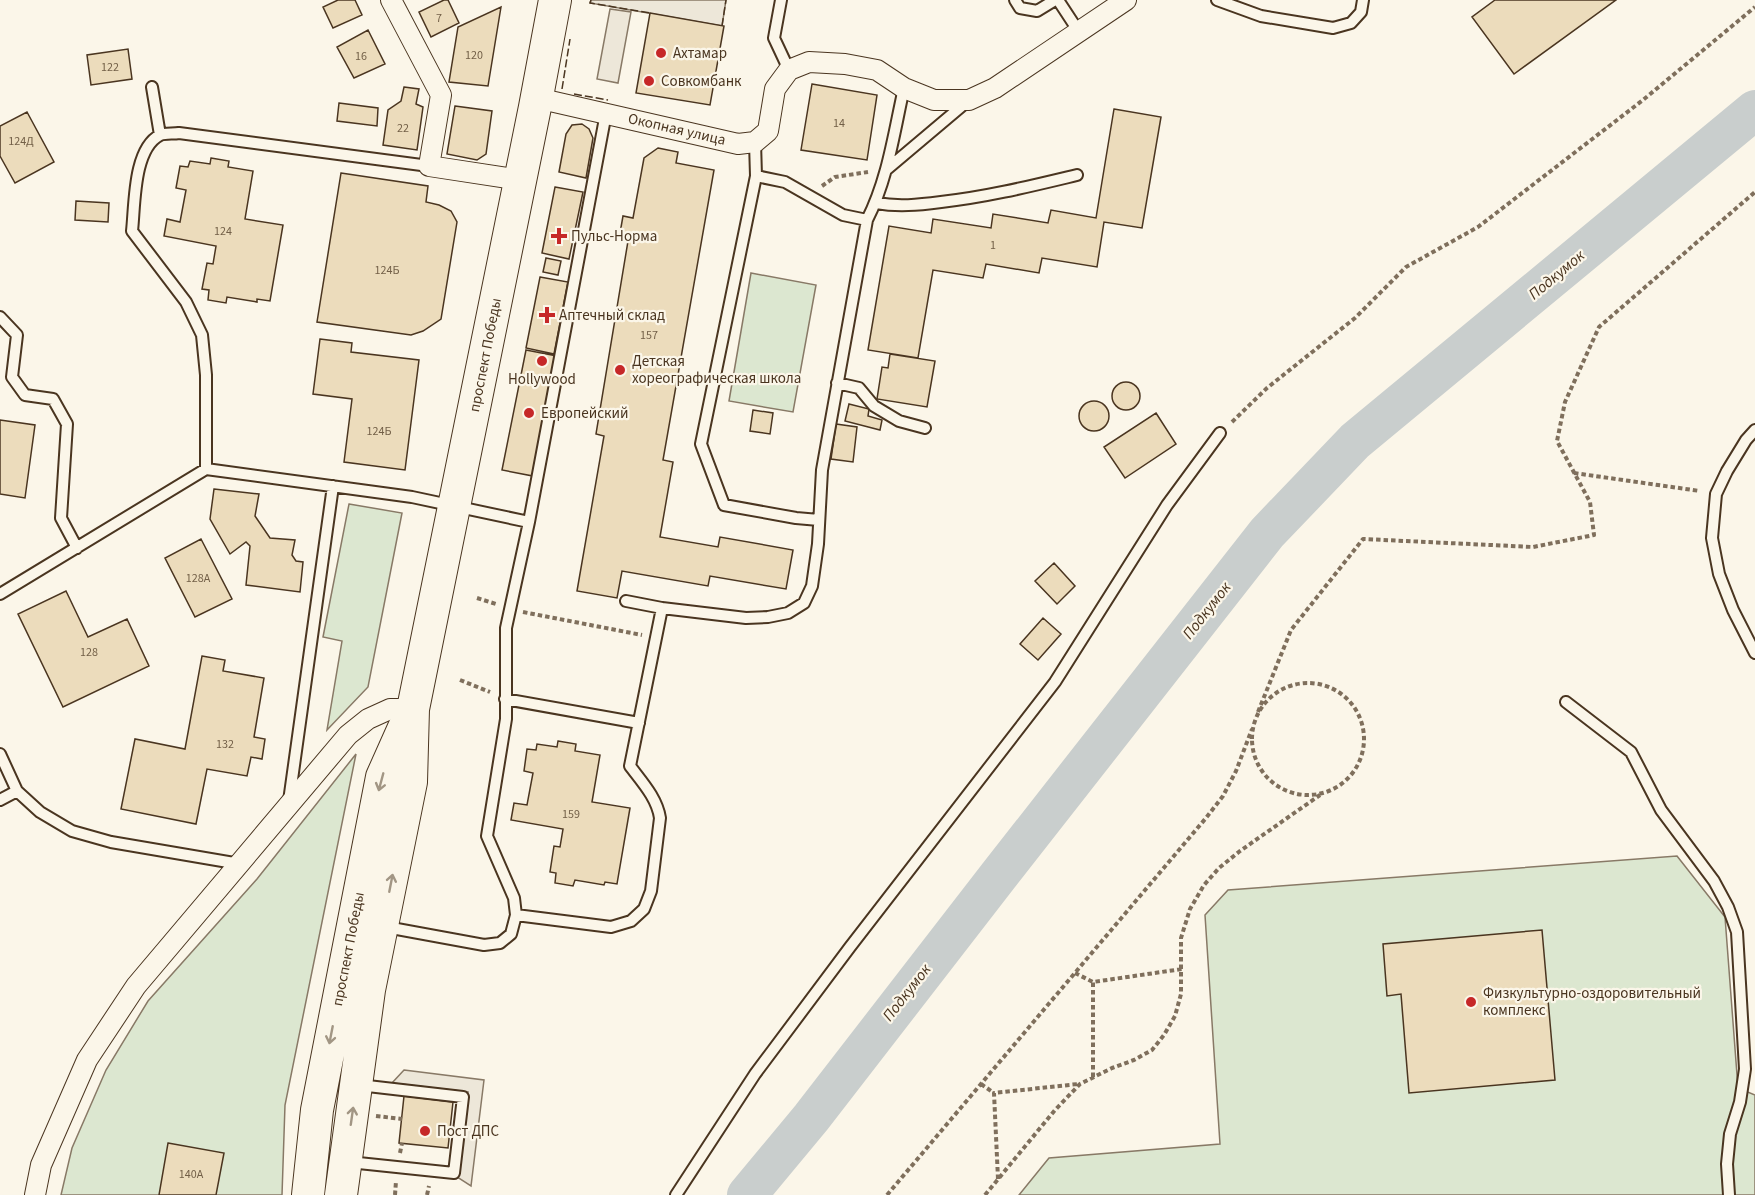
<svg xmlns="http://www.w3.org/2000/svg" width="1755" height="1195" viewBox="0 0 1755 1195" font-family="'Source Sans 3',sans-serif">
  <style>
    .green { fill: #dce7d0; stroke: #887966; stroke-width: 1.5 }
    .parking { fill: #ede7d9; stroke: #887966; stroke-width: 1.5 }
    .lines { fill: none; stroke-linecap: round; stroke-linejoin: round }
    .river { stroke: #c9cecd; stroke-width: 40 }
    .building { fill: #ecdcbc; stroke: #4a3520; stroke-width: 1.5 }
    .lane-casing { stroke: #4a3520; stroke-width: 14 }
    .street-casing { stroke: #4a3520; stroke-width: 22 }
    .primary-casing { stroke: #4a3520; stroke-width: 34 }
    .path { stroke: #7f6f5c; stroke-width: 4; stroke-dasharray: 4.5 3; stroke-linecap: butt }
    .lane { stroke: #fbf6e9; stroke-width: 10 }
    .street { stroke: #fbf6e9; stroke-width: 20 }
    .primary { stroke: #fbf6e9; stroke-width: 32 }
    .fence { stroke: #4a3520; stroke-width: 1.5; stroke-dasharray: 8 3; stroke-linecap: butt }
    .oneway { stroke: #a29684 }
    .poi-dot { fill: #c62828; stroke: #fbf6e9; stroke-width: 2 }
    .labels { text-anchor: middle; stroke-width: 4.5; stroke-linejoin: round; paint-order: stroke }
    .number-label { font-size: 12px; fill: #725f47 }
    .poi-label { font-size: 15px; fill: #4a3520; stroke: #fbf6e9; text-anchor: start }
    .street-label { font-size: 15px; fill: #4a3520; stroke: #fbf6e9 }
    .water-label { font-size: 16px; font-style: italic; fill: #4a3520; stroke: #fbf6e9 }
  </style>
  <rect width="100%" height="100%" fill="#fbf6e9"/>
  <path class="green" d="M751,273l65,12 -23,127 -64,-11z
    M349,504l53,9 -34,174 -41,43 15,-89 -19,-4z
    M356,754l-71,351 -3,90h-221l11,-47 34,-78 42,-69 109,-122z
    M1677,856l48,61 13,171 17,7v100h-736l30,-37 171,-14 -15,-229 23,-25z"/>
  <path class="parking" d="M591,0h135l-4,26 -132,-23z
    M610,9l21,3 -13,71 -21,-4z
    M404,1070l80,10 -13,106 -14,-9 11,-85 -76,-9z"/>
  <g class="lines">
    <path class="river" d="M747,1195l64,-77 188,-243 268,-342 88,-92 400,-331"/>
  </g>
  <path class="building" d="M338,0h17l7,15 -29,13 -10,-21z
    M444,0h4l11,23 -28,14 -12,-25z
    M1495,0h121l-102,74 -42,-57z
    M501,7l-13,79 -39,-4 9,-55z
    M650,13l74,13 -14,79 -74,-12z
    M368,30l17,34 -31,14 -17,-31z
    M128,49l4,30 -41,6 -4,-30z
    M812,84l65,11 -10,65 -66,-10z
    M404,87l15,2 -3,15 7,3 -6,43 -34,-5 5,-35 13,-9z
    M339,103l39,5 -1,18 -40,-5z
    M455,106l37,5 -6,43 -9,6 -30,-6z
    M1114,109l47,8 -19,111 -38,-6 -7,45 -55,-9 -3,15 -53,-9 -3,14 -50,-8 -15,88 -50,-8 21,-124 42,7 2,-14 58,9 2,-14 55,9 3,-13 45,8z
    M27,112l27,50 -39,21 -15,-27v-30z
    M582,124l7,5 4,9 -7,40 -27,-6 7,-38 6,-9z
    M658,148l20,4 -2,11 38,7 -51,290 10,2 -13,75 58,10 2,-10 73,13 -7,39 -76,-13 -2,10 -86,-15 -5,27 -40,-7 27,-155 -8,-2 33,-199 -9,-2 3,-17 10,2 11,-60z
    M211,158l18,3 -1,6 25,4 -8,48 38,6 -13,76 -13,-2v3l-30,-5 -1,6 -18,-3 1,-10 -7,-1 5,-26 6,1 3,-18 -52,-10 3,-17 13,3 6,-32 -10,-2 4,-22 8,1 2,-6 20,3z
    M341,173l87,13 -2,16 13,3 12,6 6,11 -16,97 -18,12 -12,4 -94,-13z
    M555,187l28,5 -14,67 -27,-6z
    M76,201l33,2 -1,19 -33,-2z
    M546,258l15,3 -3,14 -15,-3z
    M540,277l28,5 -14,72 -28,-6z
    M320,339l32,4 -1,9 68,8 -14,110 -61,-8 8,-63 -39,-5z
    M526,350l31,6 -24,120 -31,-6z
    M890,354l45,7 -8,46 -50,-8 5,-32 6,1z
    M1112 396a14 14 0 1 1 28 0a14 14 0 1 1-28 0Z
    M1079 416a15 15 0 1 1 30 0a15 15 0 1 1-30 0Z
    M849,404l20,5 -1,7 14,4 -2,10 -35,-9z
    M753,410l20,3 -3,21 -20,-3z
    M1156,413l20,31 -51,34 -21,-31z
    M0,420l35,5 -10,73 -25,-4z
    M836,424l21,3 -4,35 -22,-3z
    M214,489l45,5 -4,22 15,22 25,2 -3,15 4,6 7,1 -3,30 -54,-7 4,-39 -4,-4 -16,12 -20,-35z
    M201,539l31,60 -37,18 -30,-59z
    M1054,563l21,23 -18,18 -22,-23z
    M66,591l22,46 39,-18 22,47 -86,41 -45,-93z
    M1043,618l18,16 -23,26 -18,-16z
    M202,656l23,4 -2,11 41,7 -10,59 11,2 -3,20 -11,-2 -4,19 -40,-7 -11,55 -75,-15 14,-70 50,10z
    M558,741l18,3 -1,7 25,4 -8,47 38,6 -13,76 -12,-2 -1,3 -29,-5 -2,6 -18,-3 1,-10 -6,-1 4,-26 6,1 3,-18 -52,-9 3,-17 13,2 6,-32 -9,-2 3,-22 9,1 1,-6 20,3z
    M1542,930l13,150 -146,13 -8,-99 -14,2 -4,-52z
    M404,1096l49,6 -5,46 -49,-5z
    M168,1143l56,10 -8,42h-57z"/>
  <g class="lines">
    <g class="lane-casing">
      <path id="lane" d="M781,0l-7,38 15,32
        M1015,0l5,8 17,3 18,-11
        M1058,0l21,32
        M1217,0l44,16 72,12 18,-5 10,-11 2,-12
        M152,87l8,48
        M755,142l1,34 -55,268 23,61 72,13 23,2
        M886,170l83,-70
        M756,176l29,6 58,33 24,5
        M876,203c22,4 42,2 65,-1 46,-5 90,-16 136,-27
        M0,317l17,18 -5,42 13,18 28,4 14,25 -6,94 16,30
        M837,383l22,5 15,18 25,15 26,7
        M1755,430l-9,10 -19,31 -11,23 -4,44 7,36 14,36 22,43
        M206,469v-94l-4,-40 -16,-33 -54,-71c3,-26 1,-82 28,-96 5,-2 13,-1 19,-2l250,33
        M529,522l77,-409
        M0,594l206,-125 206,28 117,25 -23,106v91l-19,117 27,62 2,17 -5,19 -11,9 -16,2 -98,-18
        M626,601l36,7 84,10 22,-1 20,-4 16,-10 8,-17 6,-42 4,-74 45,-250c21,-41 27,-88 37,-132
        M505,699l134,24
        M1566,702l65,50 30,58 53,71 14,26 9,25 8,137 -5,33 -10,32 -3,30 2,31
        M0,754l17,37 23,21 32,19 39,11 129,22
        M0,800l17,-9
        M289,801l44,-315
        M516,915l95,12 20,-6 13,-12 7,-18 9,-73c-3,-20 -18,-36 -30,-52l32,-158
        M349,1162l105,11 9,-76 -104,-12
        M676,1195l79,-121 95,-127 205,-265 112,-177 53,-72"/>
    </g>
    <g class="street-casing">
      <path id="street" d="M391,0l50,95 -12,71 91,14
        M537,98l201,46 17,-2 13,-11 7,-42 14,-19 20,-8 36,2 32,6 27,18 30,12h35l26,-12 131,-88
        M35,1195l6,-30 46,-105 49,-74 212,-251 20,-16 22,-10h23"/>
    </g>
    <g class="primary-casing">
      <path id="primary" d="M308,1195l9,-85 65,-333 25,-56
        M341,1195l28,-205 42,-208 2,-73 122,-602 20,-107"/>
    </g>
    <path class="path" d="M822,186l13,-9 33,-5
      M1232,422l35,-34 88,-70 51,-51 72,-40 165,-127 112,-93
      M1574,473l126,18
      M477,598l19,6
      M523,612l119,23
      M460,680l30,12
      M1252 739a56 56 0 1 1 112 0a56 56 0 1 1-112 0Z
      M1258,712l33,-82 72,-91 170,8 61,-12 -4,-33 -33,-61 8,-39 34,-75 156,-135
      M1075,973l18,9
      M1093,1077v-95l89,-13
      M981,1084l13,9
      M376,1116l26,3
      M400,1153l2,-10
      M998,1179l-4,-86 84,-9
      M395,1195l1,-14
      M427,1195l2,-9
      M887,1195l319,-377 17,-22 13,-25 16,-42
      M985,1195l70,-85 25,-26 32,-16 22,-8 18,-10 12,-15 11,-19 6,-22v-56l9,-29 14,-24 15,-17 21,-17 80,-56"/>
    <use href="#lane" class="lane"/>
    <use href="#street" class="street"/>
    <use href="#primary" class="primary"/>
    <path class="fence" d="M591,0l-1,3 60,10
      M722,26l4,-26
      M562,89l8,-50
      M574,94l34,6"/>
  </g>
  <defs><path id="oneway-shaft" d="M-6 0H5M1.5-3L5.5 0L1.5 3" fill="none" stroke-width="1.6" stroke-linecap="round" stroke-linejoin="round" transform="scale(1.5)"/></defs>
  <g class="oneway">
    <use href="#oneway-shaft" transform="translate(381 782) rotate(105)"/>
    <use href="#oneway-shaft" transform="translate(391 883) rotate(-79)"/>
    <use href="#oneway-shaft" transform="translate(331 1035) rotate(101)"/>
    <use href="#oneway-shaft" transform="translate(352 1116) rotate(-82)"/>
  </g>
  <g class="poi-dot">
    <circle cx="661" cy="53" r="6"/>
    <circle cx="649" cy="81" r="6"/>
    <path d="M556 227h6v6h6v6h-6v6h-6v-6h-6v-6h6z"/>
    <path d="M544 306h6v6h6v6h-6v6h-6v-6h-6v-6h6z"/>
    <circle cx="542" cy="361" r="6"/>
    <circle cx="620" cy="370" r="6"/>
    <circle cx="529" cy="413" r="6"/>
    <circle cx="1471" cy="1002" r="6"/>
    <circle cx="425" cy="1131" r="6"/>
  </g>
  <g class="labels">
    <g class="number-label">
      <text x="439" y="22">7</text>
      <text x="474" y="59">120</text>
      <text x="361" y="60">16</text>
      <text x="110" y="71">122</text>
      <text x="839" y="127">14</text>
      <text x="403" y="132">22</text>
      <text x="21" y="145">124Д</text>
      <text x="223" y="235">124</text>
      <text x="993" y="249">1</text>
      <text x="387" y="274">124Б</text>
      <text x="649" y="339">157</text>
      <text x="379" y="435">124Б</text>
      <text x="198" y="582">128А</text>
      <text x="89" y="656">128</text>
      <text x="225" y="748">132</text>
      <text x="571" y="818">159</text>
      <text x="191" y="1178">140А</text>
    </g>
    <g class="poi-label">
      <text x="673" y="58">Ахтамар</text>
      <text x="661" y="86">Совкомбанк</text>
      <text x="571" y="241">Пульс-Норма</text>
      <text x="559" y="320">Аптечный склад</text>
      <text x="632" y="366">Детская<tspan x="632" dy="17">хореографическая школа</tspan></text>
      <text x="542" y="384" text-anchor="middle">Hollywood</text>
      <text x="541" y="418">Европейский</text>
      <text x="1483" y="998">Физкультурно-оздоровительный<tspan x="1483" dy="17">комплекс</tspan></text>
      <text x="437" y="1136">Пост ДПС</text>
    </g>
    <g class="street-label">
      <text transform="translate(677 129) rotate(13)" y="5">Окопная улица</text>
      <text transform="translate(485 355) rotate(-79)" y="5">проспект Победы</text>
      <text transform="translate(348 949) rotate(-79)" y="5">проспект Победы</text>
    </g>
    <g class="water-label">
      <text transform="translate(1556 274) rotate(-40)" y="6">Подкумок</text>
      <text transform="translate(1206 610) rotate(-52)" y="6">Подкумок</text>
      <text transform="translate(906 992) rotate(-52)" y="6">Подкумок</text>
    </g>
  </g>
</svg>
